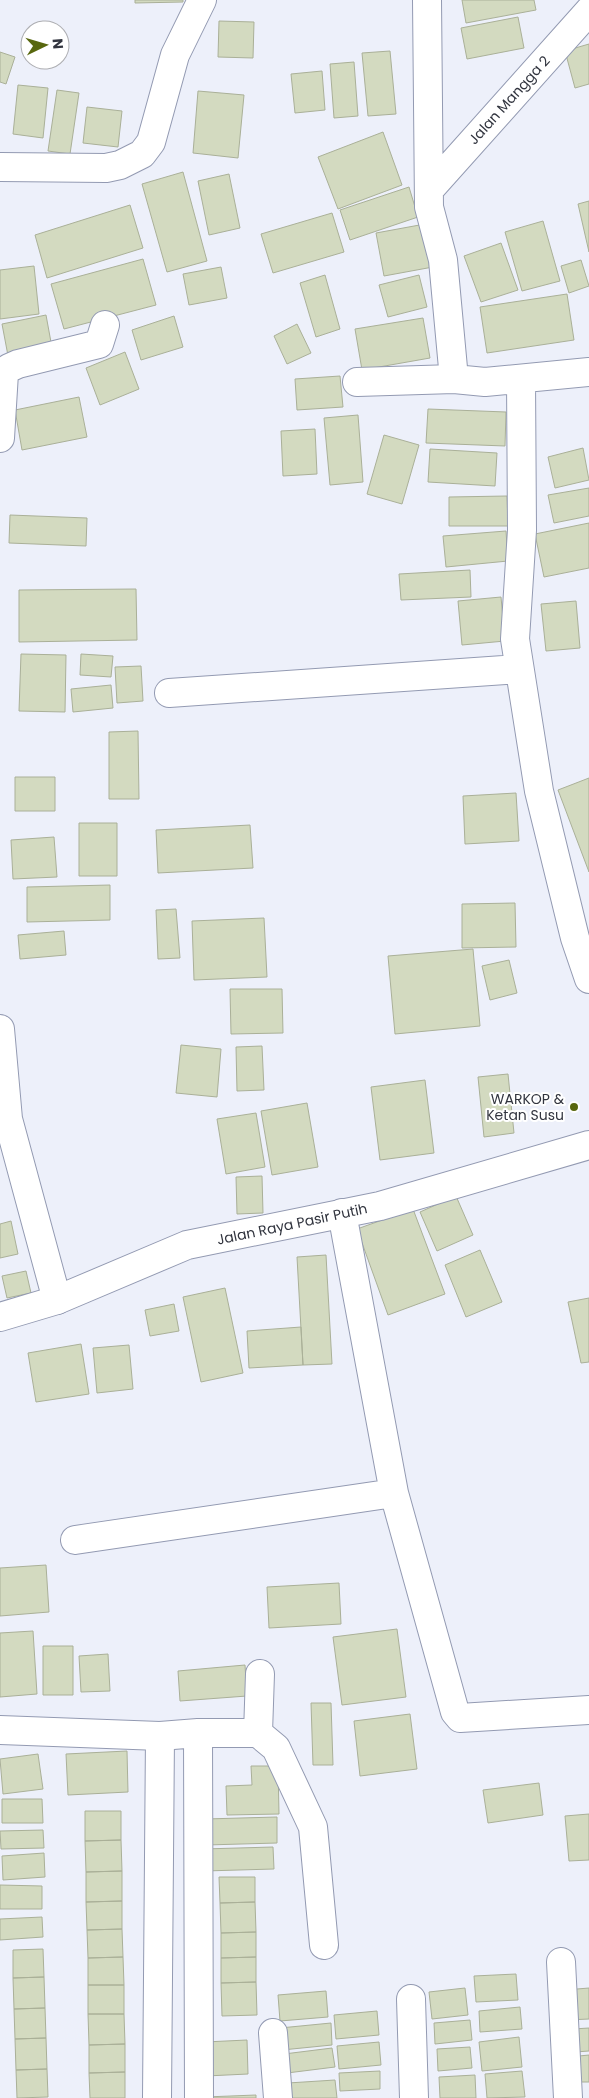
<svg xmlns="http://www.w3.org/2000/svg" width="589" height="2098" viewBox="0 0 589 2098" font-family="Poppins,sans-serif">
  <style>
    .building { fill: #d3dac0; stroke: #aab098 }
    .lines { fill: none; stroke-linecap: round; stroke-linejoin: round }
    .street-casing { stroke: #939ab2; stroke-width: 30 }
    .secondary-casing { stroke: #939ab2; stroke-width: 30 }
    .street { stroke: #fff; stroke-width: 28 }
    .secondary { stroke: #fff; stroke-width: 28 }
    .poi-dot { fill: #58670e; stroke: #fff; stroke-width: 2 }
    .labels { text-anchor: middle; stroke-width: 4; stroke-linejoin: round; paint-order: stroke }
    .street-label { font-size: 14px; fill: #32353f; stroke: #fff }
    .poi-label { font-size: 14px; fill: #32353f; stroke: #fff; text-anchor: end }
  </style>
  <rect width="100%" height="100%" fill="#edf0fa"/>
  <path class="building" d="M135,0h48v2l-48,1z
    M462,0h72l2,10 -70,13z
    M518,17l6,31 -57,11 -6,-31z
    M219,21l35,1 -1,36 -35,-1z
    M589,44v40l-14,4 -10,-37z
    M390,51l6,63 -28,2 -6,-63z
    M0,52l15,5 -9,27 -6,-2z
    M354,62l4,54 -24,2 -4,-54z
    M322,71l3,39 -30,3 -4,-39z
    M18,85l30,3 -5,50 -30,-4z
    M57,90l22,3 -9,61 -22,-3z
    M198,91l46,4 -6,63 -45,-5z
    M87,107l35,4 -4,36 -35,-4z
    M383,132l19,53 -64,24 -20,-52z
    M183,172l24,89 -40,11 -25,-88z
    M229,174l11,54 -31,7 -11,-54z
    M409,187l9,30 -68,23 -10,-30z
    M589,201v51l-11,-48z
    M130,205l13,43 -96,30 -12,-43z
    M332,213l12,39 -71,21 -12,-39z
    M543,221l17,60 -38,10 -17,-59z
    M425,224l8,43 -49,9 -8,-43z
    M501,243l17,47 -37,12 -17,-46z
    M143,259l13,46 -92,24 -13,-45z
    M581,260l8,26 -20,7 -8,-27z
    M34,266l5,48 -39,5v-49z
    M221,267l6,31 -38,7 -6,-31z
    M325,275l15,54 -24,8 -16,-54z
    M419,275l8,32 -39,10 -9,-32z
    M567,294l7,46 -87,13 -7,-46z
    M46,315l7,38 -44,8 -7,-37z
    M174,316l9,31 -42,13 -9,-30z
    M423,318l7,40 -68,12 -7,-41z
    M297,324l14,29 -24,11 -13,-28z
    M125,352l14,37 -39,16 -14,-37z
    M340,376l3,31 -46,3 -2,-31z
    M79,397l8,40 -65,13 -7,-40z
    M428,409l78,3 -1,34 -79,-3z
    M358,415l5,67 -33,3 -6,-67z
    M315,429l2,45 -34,2 -2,-45z
    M384,435l35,10 -17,59 -35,-10z
    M583,448l6,32 -34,8 -7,-31z
    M430,449l67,4 -2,33 -67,-4z
    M589,488v28l-35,7 -6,-28z
    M507,496l1,30h-59v-29z
    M10,515l77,3 -1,28 -77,-3z
    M589,523v45l-45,9 -9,-43z
    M506,531l2,30 -62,6 -3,-31z
    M470,570l1,27 -70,3 -2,-26z
    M136,589l1,51 -118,2v-52z
    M501,597l4,44 -43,4 -4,-44z
    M576,601l4,47 -34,3 -5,-47z
    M21,654l45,1 -1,57 -46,-1z
    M81,654l32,2 -2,21 -31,-2z
    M141,666l2,35 -26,2 -2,-36z
    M111,685l2,23 -40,4 -2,-23z
    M138,731l1,68h-30v-67z
    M15,777h40v34h-40z
    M589,778v94l-31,-82z
    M516,793l3,48 -54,3 -2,-48z
    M79,823h38v53h-38z
    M250,825l3,43 -95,5 -2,-43z
    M54,837l3,40 -44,2 -2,-39z
    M110,885v35l-83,2v-35z
    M515,903l1,44 -54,1v-44z
    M176,909l4,49 -22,1 -2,-49z
    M264,918l3,59 -73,3 -2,-59z
    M64,931l2,24 -46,4 -2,-24z
    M473,949l7,77 -85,8 -7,-78z
    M509,960l8,33 -27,7 -8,-34z
    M230,989h52l1,44 -52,1z
    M181,1045l40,4 -4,48 -41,-4z
    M262,1046l2,44 -27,1 -1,-44z
    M508,1074l6,59 -30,4 -6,-60z
    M425,1080l9,73 -54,7 -9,-73z
    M307,1103l11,64 -46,8 -11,-64z
    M256,1113l9,54 -39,7 -9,-55z
    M262,1176l1,37 -26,1 -1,-37z
    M456,1196l17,39 -36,16 -17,-39z
    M413,1209l32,85 -57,21 -31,-86z
    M11,1221l7,33 -18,4v-34z
    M480,1250l22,52 -36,15 -21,-52z
    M326,1255l6,109 -29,1 -6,-108z
    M26,1271l5,22 -24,5 -5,-22z
    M225,1288l18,85 -42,9 -18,-85z
    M589,1298v64l-8,1 -13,-61z
    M174,1304l5,27 -29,5 -5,-26z
    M301,1327l2,38 -54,3 -2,-37z
    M81,1344l8,50 -53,8 -8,-49z
    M129,1345l4,44 -36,4 -4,-45z
    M46,1565l3,47 -49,4v-48z
    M339,1583l2,41 -72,4 -2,-41z
    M397,1629l9,68 -64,8 -9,-68z
    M33,1631l4,63 -37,3v-64z
    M43,1646h30v49h-30z
    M108,1654l2,37 -29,1 -2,-36z
    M245,1665l2,31 -67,5 -2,-30z
    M311,1703h20l2,62h-20z
    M410,1714l7,55 -57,7 -6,-55z
    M127,1751l1,41 -60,3 -2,-41z
    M38,1754l5,35 -40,5 -3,-35z
    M251,1766h27l1,48 -52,1 -1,-29 26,-1z
    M539,1783l4,32 -55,8 -5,-33z
    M2,1799h40l1,24h-41z
    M85,1811h36v29l-36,1z
    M589,1814v46l-20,1 -4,-45z
    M277,1817v26l-71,2 -1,-26z
    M43,1830l1,18 -43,1 -1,-18z
    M121,1840l1,31 -36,1 -1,-31z
    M273,1847l1,22 -70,2 -1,-22z
    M44,1853l1,24 -42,3 -1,-24z
    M122,1871v30l-36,1v-30z
    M219,1877h36v25l-35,1z
    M0,1885l42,1v23h-42z
    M122,1901v28l-35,1 -1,-28z
    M255,1902l1,30 -35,1 -1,-30z
    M42,1917l1,20 -43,3v-21z
    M122,1929l1,28 -35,1 -1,-28z
    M256,1932v25l-35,1v-25z
    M43,1949l1,28 -31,1v-28z
    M123,1957l1,28h-36v-27z
    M256,1957v25l-35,1v-25z
    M516,1974l2,26 -42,2 -2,-26z
    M44,1977l1,31 -31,1 -1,-31z
    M256,1982l1,33 -35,1 -1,-33z
    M88,1985h36v29h-36z
    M465,1988l3,27 -36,4 -3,-27z
    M589,1988v31l-22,1 -2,-30z
    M326,1991l2,26 -48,4 -2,-26z
    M520,2007l2,22 -42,3 -1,-21z
    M45,2008l1,30 -31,1 -1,-30z
    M377,2011l2,24 -43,4 -2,-24z
    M88,2014h36l1,30 -36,1z
    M470,2020l2,20 -37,4 -1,-21z
    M331,2023l1,22 -50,5 -2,-22z
    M589,2028v23l-14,1 -2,-23z
    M519,2037l3,30 -40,4 -3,-29z
    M46,2038l1,31 -31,1 -1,-31z
    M247,2040l1,34 -42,2 -1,-34z
    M379,2042l2,23 -42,4 -2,-23z
    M125,2044v28l-36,1v-28z
    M470,2047l2,21 -34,3 -1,-22z
    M332,2048l3,19 -48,6 -3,-19z
    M589,2055v27h-8l-2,-26z
    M47,2069l1,28 -31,1 -1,-28z
    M380,2071v18l-40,2 -1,-18z
    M522,2071l3,26 -38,1 -2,-24z
    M125,2072v26h-35l-1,-25z
    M475,2075l1,23h-36l-1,-21z
    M335,2080l2,18h-48l-1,-15z
    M256,2095v3h-51v-1z"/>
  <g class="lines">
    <g class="street-casing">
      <path id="street" d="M427,0l2,207 14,53 11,119 31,3 104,-10
        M0,167l106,1 14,-3 22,-11 9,-12 24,-87 27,-55
        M430,189l159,-178
        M521,380l1,150 -7,109 24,152 36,147 14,41
        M357,382l97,-3
        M0,438l4,-65 5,-5 9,-4 81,-20 6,-19
        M169,693l350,-24
        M0,1029l8,90 49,181
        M342,1213l52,280 61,219 5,6 129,-8
        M75,1540l319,-47
        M0,1730l160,6 38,-3h60l2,-59
        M198,1733l1,365
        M258,1733l18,15 37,79 11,118
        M561,1962l7,136
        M411,1999l3,99
        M273,2033l5,65
        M157,2098l3,-362"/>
    </g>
    <g class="secondary-casing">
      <path id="secondary" d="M0,1317l57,-17 130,-55 193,-39 209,-61"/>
    </g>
    <use href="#street" class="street"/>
    <use href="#secondary" class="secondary"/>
  </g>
  <circle class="poi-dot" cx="574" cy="1107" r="5"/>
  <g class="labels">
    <g class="street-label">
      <text transform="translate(509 100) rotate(-48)" y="5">Jalan Mangga 2</text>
      <text transform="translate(292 1224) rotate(-12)" y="5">Jalan Raya Pasir Putih</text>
    </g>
    <g class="poi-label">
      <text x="564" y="1104">WARKOP &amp;<tspan x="564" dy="16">Ketan Susu</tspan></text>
    </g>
  </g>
  <g transform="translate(45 45) rotate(85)"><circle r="24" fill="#ffffff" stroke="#adaeb2"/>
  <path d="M0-4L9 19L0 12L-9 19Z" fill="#58670e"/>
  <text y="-8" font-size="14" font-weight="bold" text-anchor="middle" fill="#32353f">N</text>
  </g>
</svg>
